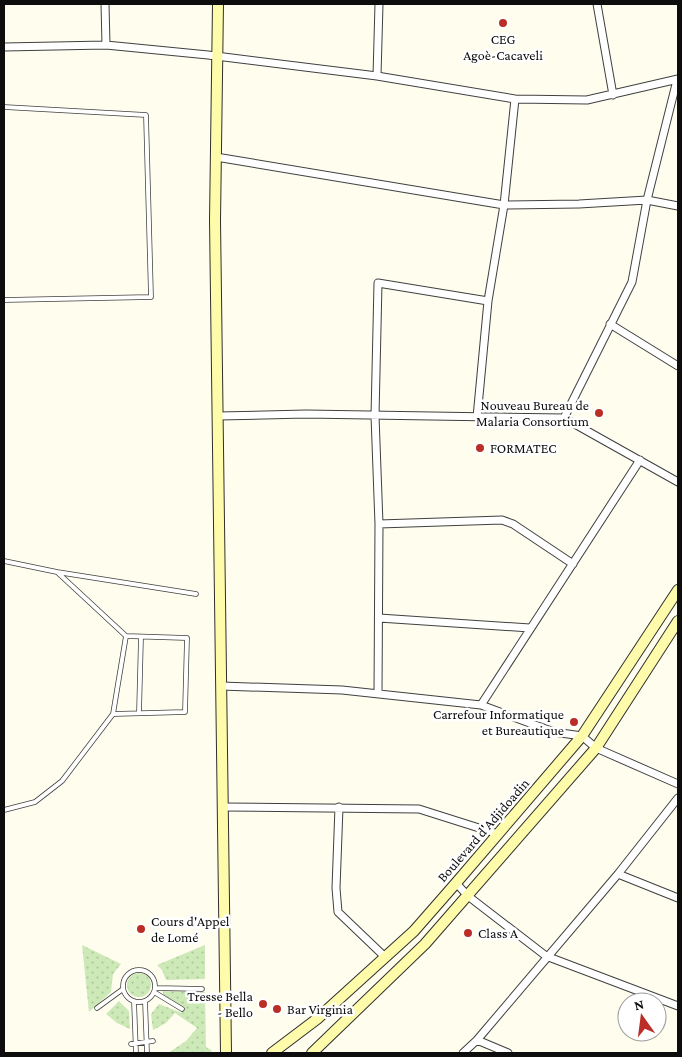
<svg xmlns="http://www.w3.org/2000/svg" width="682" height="1057" viewBox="0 0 682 1057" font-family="'Crimson Pro',serif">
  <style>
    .grass { fill: url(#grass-dots) }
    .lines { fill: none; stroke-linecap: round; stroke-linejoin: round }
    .lane-casing { stroke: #404040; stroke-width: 5.5 }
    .street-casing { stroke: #404040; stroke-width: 9 }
    .secondary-casing { stroke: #2f2f2f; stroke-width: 12 }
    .lane { stroke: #fff; stroke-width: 4 }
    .street { stroke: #fff; stroke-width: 7 }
    .secondary { stroke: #fefcaa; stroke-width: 10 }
    .poi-dot { fill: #bb2d27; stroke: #fff; stroke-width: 2 }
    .labels { text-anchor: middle; stroke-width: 5; stroke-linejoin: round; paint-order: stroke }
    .poi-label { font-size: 14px; fill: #0d0d0d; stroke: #fff; text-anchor: start }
    .street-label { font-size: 14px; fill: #0d0d0d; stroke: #fff }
  </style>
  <defs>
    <pattern id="grass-dots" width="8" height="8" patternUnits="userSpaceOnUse" patternTransform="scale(1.25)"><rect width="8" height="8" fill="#cde9b8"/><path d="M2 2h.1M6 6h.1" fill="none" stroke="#afc79d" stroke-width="1.8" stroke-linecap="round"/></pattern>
  </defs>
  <rect width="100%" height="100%" fill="#fffdee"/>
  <path class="grass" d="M82,945l39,19 -8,10 -2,18 -22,20z
    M205,945v34l-39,1 -4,-10 -5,-5z
    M127 985a12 12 0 1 1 24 0a12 12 0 1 1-24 0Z
    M163,991l42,1 1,55 5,3 1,3h-44l18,-12 11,-13 -22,-15 -9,10 -13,7 -2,-16 8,-10 23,9 3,-5 -22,-13z
    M119,1001l10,10 1,18 -13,-6 -11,-9z"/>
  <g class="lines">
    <g class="lane-casing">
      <path id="lane" d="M4,107l142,8 5,182 -147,3
        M4,561l53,11 69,64 -13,78 -51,67 -27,21 -31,8
        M57,572l139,22
        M139,713l2,-76
        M113,714l72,-2 2,-74 -61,-2
        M123 986a16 16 0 1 1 32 0a16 16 0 1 1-32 0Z
        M156,988l46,1
        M154,992l28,17
        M134,1001l2,52
        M145,1001l2,52
        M97,1008l26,-19
        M131,1044l22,-3"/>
    </g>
    <g class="street-casing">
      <path id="street" d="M105,4l1,41
        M597,4l16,91
        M4,47l102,-2 102,10 169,21 138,23 72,1 91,-21
        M377,76l2,-72
        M216,157l288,48 75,-1 68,-4 31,6
        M610,324l68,42
        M218,416l88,-2 258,4 114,64
        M477,417l11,-116 16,-96 11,-106
        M564,418l68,-136 15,-82 30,-120
        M379,524l123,-4 11,4 60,40
        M379,618l151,10
        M221,686l121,4 139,15 73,27 28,4 14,12 82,36
        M378,693l1,-169 -4,-108 3,-133 110,18
        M481,705l159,-245
        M222,807l197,2 79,25
        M339,807l-3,81 2,24 46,44
        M618,874l60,24
        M456,883l12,13 78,60 132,50
        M477,1040l31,13
        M463,1053l14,-13 141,-166 60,-76"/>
    </g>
    <g class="secondary-casing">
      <path id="secondary" d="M218,4l-3,216 11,833
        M272,1053l45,-34 97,-88 42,-48 126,-147 96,-146
        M312,1053l113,-109 171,-196 82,-127"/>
    </g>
    <use href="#lane" class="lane"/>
    <use href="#street" class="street"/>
    <use href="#secondary" class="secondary"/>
  </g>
  <g class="poi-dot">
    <circle cx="503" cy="23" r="5"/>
    <circle cx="599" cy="413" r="5"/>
    <circle cx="480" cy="448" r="5"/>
    <circle cx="574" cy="722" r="5"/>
    <circle cx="141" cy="929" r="5"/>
    <circle cx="468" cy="933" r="5"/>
    <circle cx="263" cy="1004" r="5"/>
    <circle cx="277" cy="1009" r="5"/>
  </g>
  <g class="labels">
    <g class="poi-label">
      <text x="503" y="44" text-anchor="middle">CEG<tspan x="503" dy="16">Agoè-Cacaveli</tspan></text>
      <text x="589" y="410" text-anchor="end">Nouveau Bureau de<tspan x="589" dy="16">Malaria Consortium</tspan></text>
      <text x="490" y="453">FORMATEC</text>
      <text x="564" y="719" text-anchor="end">Carrefour Informatique<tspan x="564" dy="16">et Bureautique</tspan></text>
      <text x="151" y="926">Cours d'Appel<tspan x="151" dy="16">de Lomé</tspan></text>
      <text x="478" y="938">Class A</text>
      <text x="253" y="1001" text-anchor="end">Tresse Bella<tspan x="253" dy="16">- Bello</tspan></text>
      <text x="287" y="1014">Bar Virginia</text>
    </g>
    <g class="street-label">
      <text transform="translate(483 830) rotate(-49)" y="5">Boulevard d'Adjidoadin</text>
    </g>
  </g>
  <rect width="682" height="1057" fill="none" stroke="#0d0d0d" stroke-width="10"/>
  <g transform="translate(642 1017) rotate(346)"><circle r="24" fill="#ffffff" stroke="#9e9e9e"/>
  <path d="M0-4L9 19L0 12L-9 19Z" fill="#bb2d27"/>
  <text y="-8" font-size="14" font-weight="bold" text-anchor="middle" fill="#0d0d0d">N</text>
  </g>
</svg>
